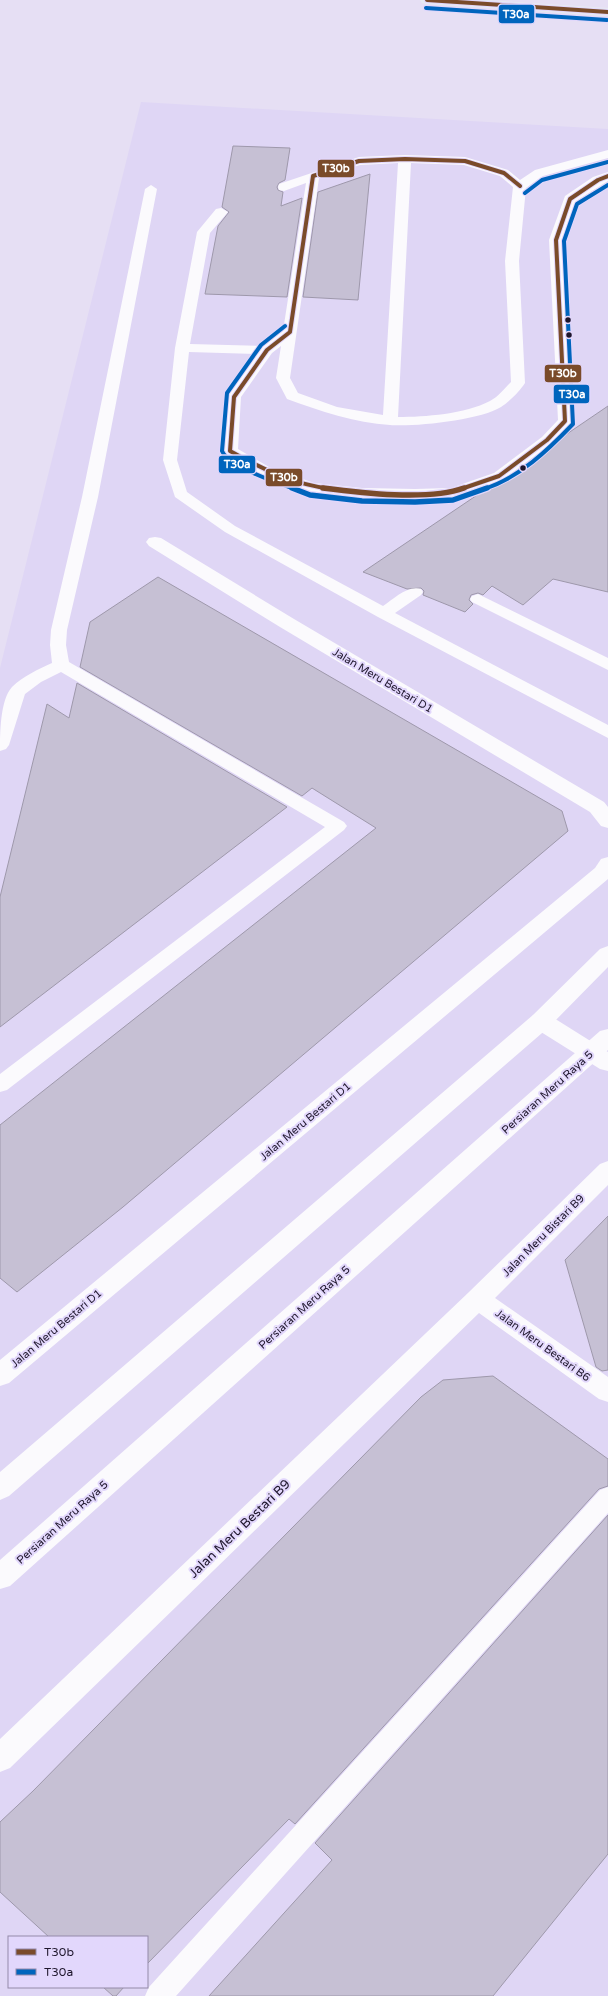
<svg xmlns="http://www.w3.org/2000/svg" width="608" height="1996" viewBox="0 0 608 1996" font-family="'Varela Round',sans-serif">
  <style>
    .built { fill: #dfd6f5; fill-rule: evenodd }
    .building { fill: #c6c0d4; stroke: #9e98ab }
    .lines { fill: none; stroke-linecap: round; stroke-linejoin: round }
    .lane { fill: #fbfafd; fill-rule: evenodd }
    .street { fill: #fbfafd; fill-rule: evenodd }
    .secondary { fill: #fbfafd; fill-rule: evenodd }
    .primary { fill: #e7ebf2; fill-rule: evenodd }
    .bus-1-far1-casing { stroke: #e2d7fc; stroke-width: 6 }
    .bus-1-casing { stroke: #e2d7fc; stroke-width: 8 }
    .bus-2-far1-casing { stroke: #e2d7fc; stroke-width: 6 }
    .bus-2-casing { stroke: #e2d7fc; stroke-width: 8 }
    .bus-1-far1 { stroke: #7a4b2a; stroke-width: 4 }
    .bus-1 { stroke: #7a4b2a; stroke-width: 5.5 }
    .bus-2-far1 { stroke: #0065bd; stroke-width: 4 }
    .bus-2 { stroke: #0065bd; stroke-width: 5.5 }
    .bus-dot { fill: #1e162c; stroke: #e2d7fc; stroke-width: 1.5 }
    .labels { text-anchor: middle; stroke-width: 4; stroke-linejoin: round; paint-order: stroke }
    .street-label { font-size: 11px; fill: #1e162c; stroke: #e2d7fc }
    .near-street-label { font-size: 13px; fill: #1e162c; stroke: #e2d7fc }
    .line-badge { stroke: #e2d7fc; stroke-width: 1.5 }
    .badge-label { font-size: 11px; text-anchor: middle; font-weight: bold; fill: #fff }
  </style>
  <rect width="100%" height="100%" fill="#e6dff4"/>
  <path class="built" d="M141,102l467,27v1867h-608v-1328zM9,1937h138v50h-138z"/>
  <path class="building" d="M233,146l57,2 -5,32 -6,3 -2,4 1,3 5,2 -2,14 21,-8 -15,99 -82,-3 13,-68 11,-14 -7,-5z
    M370,174l-12,126 -55,-3 15,-105z
    M608,406v186l-55,-13 -30,26 -31,-19 -9,9 -5,-2 -7,2 -2,5 4,4 -8,8 -42,-17 1,-4 -3,-3 -14,1 -44,-17 129,-87 13,-5 50,-38z
    M158,577l404,234 6,20 -445,376 -106,85 -17,-14v-153l376,-297 -64,-40 -10,8 -222,-129 10,-45z
    M77,683l210,124 -287,220v-130l47,-193 22,14z
    M608,1216v154l-6,1 -6,-4 -31,-107z
    M493,1376l115,83v27l-9,3 -304,335 -6,-5 -142,145v-27h-98l-49,-45v-70l33,-31 388,-394 22,-17z
    M608,1515v339l-115,142h-284l123,-136 -17,-17z
    M103,1987h21l-8,9h-3z"/>
  <g class="lines">
    <path class="lane" d="M608,150v8l-65,18 -17,12 -7,73 6,122c-5,8 -16,19 -24,24 -20,13 -86,20 -111,18 -35,-2 -70,-14 -103,-26l-11,-21 5,-32 -9,7 -31,44 -3,52 31,18 45,16 48,5 53,1 36,-1 43,-15 48,-36 16,-17 -9,-180 16,-44 28,-19 15,-5v9l-32,20 -13,39 9,181 -20,22 -48,36 -51,18 -38,2 -53,-1 -50,-6 -53,-19 -34,-19 -2,-3 4,-54 30,-43 -68,-2 -12,108 10,32 48,34 148,80c11,-7 24,-21 38,-17l2,3 -2,3 -26,18 213,112v13l-230,-121 -153,-85 -50,-35 -12,-37 12,-112 22,-116 19,-23 5,-1 7,4 -18,21 -20,111 74,2 19,-15 23,-148 -22,8 -5,-1 -1,-3 1,-3 80,-27 46,-2 60,2 43,13 12,10 15,-10zM398,163l-15,252 -46,-8 -39,-14 -8,-15 29,-200 41,-13zM411,163l53,2 36,11 13,11 -8,74 6,121c-6,6 -13,15 -21,19 -25,13 -65,16 -92,16z
      M151,185l6,4 -59,308 -31,133 -1,15 3,17 275,160 3,4 -3,4 -337,260 -7,2v-18l325,-247 -264,-155 -20,10 -16,12 -16,51 -3,4 -6,2c0,-17 0,-51 12,-64 11,-11 27,-18 40,-24l-2,-18 1,-15 31,-133 63,-308z
      M478,594l130,64v12l-136,-68 -2,-3 2,-3z
      M608,1487v26l-432,483h-31l4,-9 451,-497z"/>
    <path class="street" d="M155,537l6,1 133,81 310,183 4,5v21l-7,-2 -11,-14 -310,-185 -131,-81 -3,-4 3,-4z
      M608,857v22l-599,504 -9,3v-26l595,-492 6,-9z
      M541,1013l8,2 59,37v19l-8,-2 -67,-42 -3,-6 3,-6z
      M608,1161v24l-113,113 113,79v25l-9,-3 -120,-86 -469,455 -10,4v-33l469,-447 131,-128z"/>
    <path class="secondary" d="M608,946v21l-59,60 -540,469 -9,4v-28l533,-457 67,-66z
      M608,1029v21l-598,536 -10,3v-29l600,-529z"/>
    <path class="primary" d="M420,0h67l121,8v8l-181,-12 -5,-1z"/>
    <g class="bus-1-far1-casing">
      <path id="bus-1-far1" d="M427,0l181,12
        M332,489c-37,-4 -70,-20 -102,-38l4,-54 33,-47 23,-18 23,-156 46,-15 46,-2 60,2 39,12 16,13
        M461,489l38,-13 48,-36 18,-19 -9,-181 14,-41 28,-19 10,-4"/>
    </g>
    <g class="bus-1-casing">
      <path id="bus-1" d="M323,488c38,5 105,13 141,0"/>
    </g>
    <g class="bus-2-far1-casing">
      <path id="bus-2-far1" d="M426,8l181,12
        M525,193l17,-13 66,-18
        M285,326l-24,19 -34,48 -5,58c7,16 55,32 73,38
        M484,489c35,-11 64,-39 89,-65l-9,-183 13,-37 31,-19"/>
    </g>
    <g class="bus-2-casing">
      <path id="bus-2" d="M292,488l18,7 52,6 53,1 38,-2 34,-12"/>
    </g>
    <use href="#bus-1-far1" class="bus-1-far1"/>
    <use href="#bus-1" class="bus-1"/>
    <use href="#bus-2-far1" class="bus-2-far1"/>
    <use href="#bus-2" class="bus-2"/>
  </g>
  <g class="bus-dot">
    <circle cx="568" cy="320" r="3.5"/>
    <circle cx="569" cy="335" r="3.5"/>
    <circle cx="523" cy="468" r="3.5"/>
  </g>
  <g class="labels">
    <g class="street-label">
      <text transform="translate(383 680) rotate(31)" y="4">Jalan Meru Bestari D1</text>
      <text transform="translate(547 1092) rotate(-42)" y="4">Persiaran Meru Raya 5</text>
      <text transform="translate(305 1121) rotate(-40)" y="4">Jalan Meru Bestari D1</text>
      <text transform="translate(543 1235) rotate(-45)" y="4">Jalan Meru Bistari B9</text>
      <text transform="translate(304 1307) rotate(-42)" y="4">Persiaran Meru Raya 5</text>
      <text transform="translate(56 1328) rotate(-40)" y="4">Jalan Meru Bestari D1</text>
      <text transform="translate(543 1345) rotate(36)" y="4">Jalan Meru Bestari B6</text>
      <text transform="translate(62 1522) rotate(-42)" y="4">Persiaran Meru Raya 5</text>
    </g>
    <g class="near-street-label">
      <text transform="translate(239 1528) rotate(-44)" y="5">Jalan Meru Bestari B9</text>
    </g>
  </g>
  <g class="line-badge">
    <rect x="498" y="4" width="37" height="20" rx="4" fill="#0065bd"/>
    <rect x="317" y="159" width="38" height="19" rx="4" fill="#7a4b2a"/>
    <rect x="544" y="364" width="38" height="19" rx="4" fill="#7a4b2a"/>
    <rect x="553" y="384" width="37" height="20" rx="4" fill="#0065bd"/>
    <rect x="218" y="455" width="38" height="19" rx="4" fill="#0065bd"/>
    <rect x="265" y="468" width="38" height="19" rx="4" fill="#7a4b2a"/>
  </g>
  <g class="badge-label">
    <text x="516" y="18">T30a</text>
    <text x="336" y="172">T30b</text>
    <text x="563" y="377">T30b</text>
    <text x="572" y="398">T30a</text>
    <text x="237" y="468">T30a</text>
    <text x="284" y="481">T30b</text>
  </g>
  <rect x="8" y="1936" width="140" height="52" fill="#e2d7fc" stroke="#948aa9"/>
  <rect x="16" y="1949" width="20" height="6" fill="#7a4b2a" stroke="#948aa9"/>
  <text x="44" y="1956" font-size="12" fill="#1e162c">T30b</text>
  <rect x="16" y="1969" width="20" height="6" fill="#0065bd" stroke="#948aa9"/>
  <text x="44" y="1976" font-size="12" fill="#1e162c">T30a</text>
</svg>
